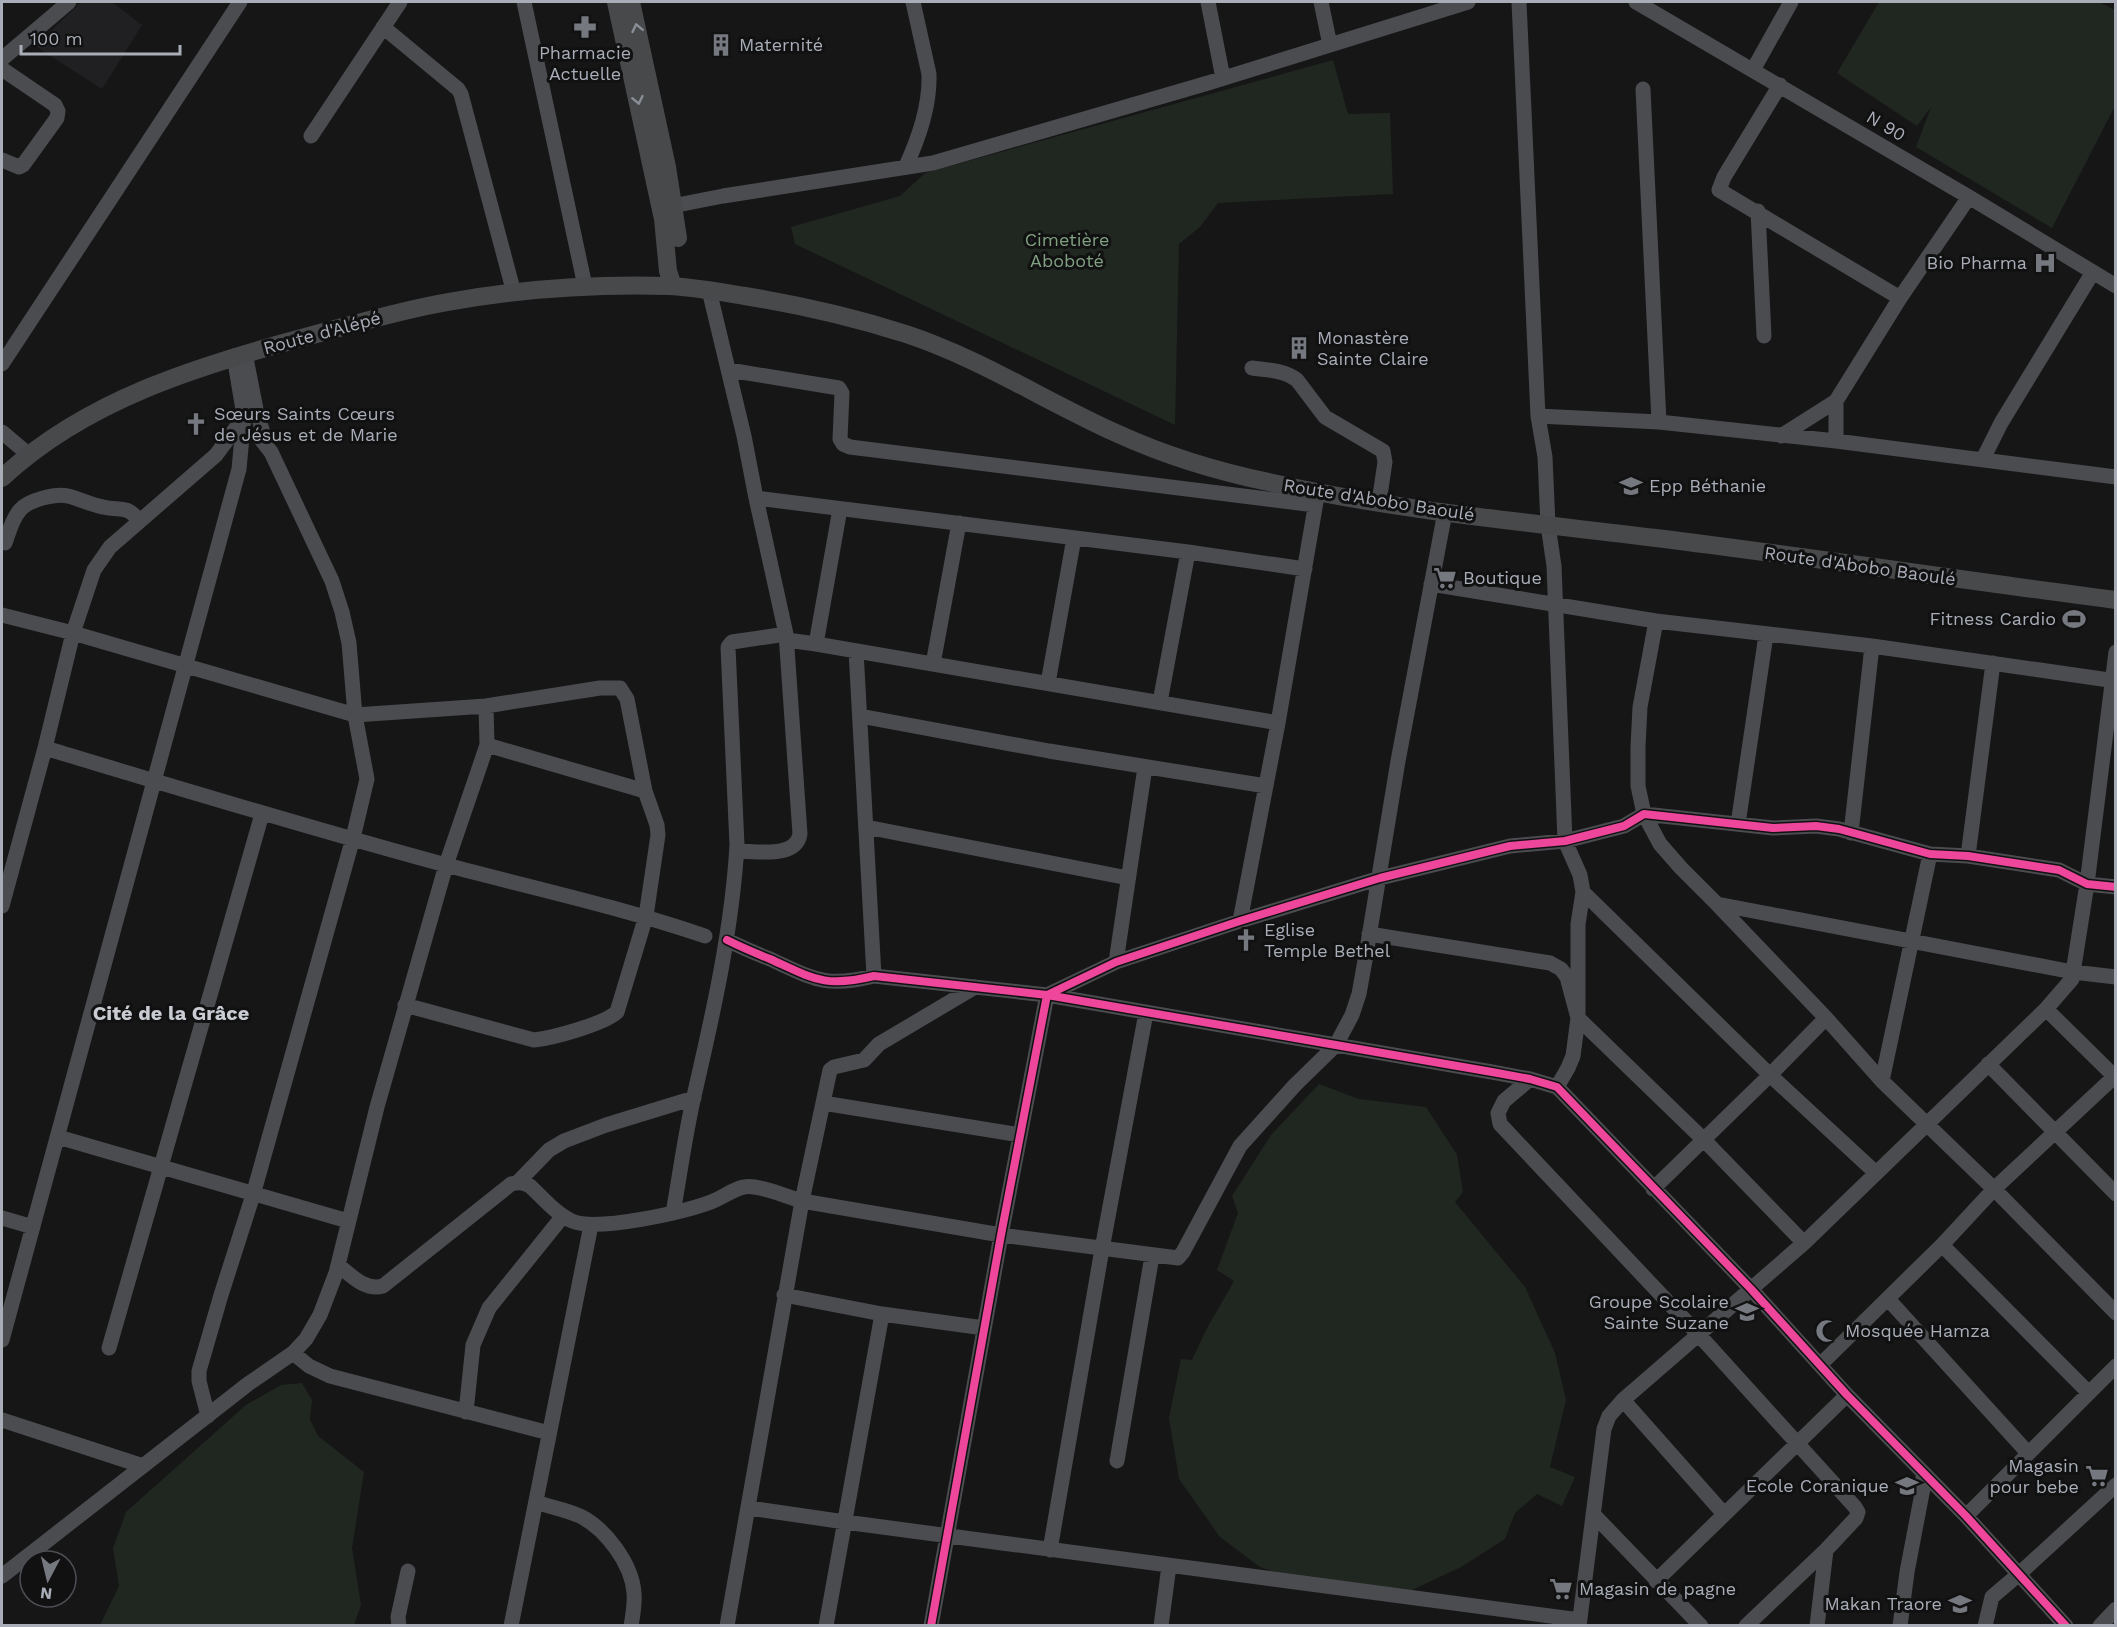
<svg xmlns="http://www.w3.org/2000/svg" width="2117" height="1627" viewBox="0 0 2117 1627" font-family="'Work Sans',sans-serif">
  <style>
    .built { fill: #202022 }
    .green { fill: #202721 }
    .lines { fill: none; stroke-linecap: round; stroke-linejoin: round }
    .minor { stroke: #4b4c4f; stroke-width: 15 }
    .major { stroke: #48494b; stroke-width: 18 }
    .cycleway-casing { stroke: #111112; stroke-width: 11 }
    .cycleway { stroke: #ed469a; stroke-width: 8 }
    .oneway { stroke: #8b8f97 }
    .labels { text-anchor: middle; stroke-width: 6; stroke-linejoin: round; paint-order: stroke }
    .poi-label { font-size: 18px; fill: #a8adb7; stroke: #111112; text-anchor: start }
    .street-label { font-size: 18px; fill: #a8adb7; stroke: #111112 }
    .park-label { font-size: 18px; fill: #80a181; stroke: #111112 }
    .neighbourhood-label { font-size: 20px; font-weight: bold; fill: #c9ccd3; stroke: #111112 }
  </style>
  <rect width="100%" height="100%" fill="#161617"/>
  <path class="built" d="M81,2h31l30,23 -40,64 -67,-43z"/>
  <path class="green" d="M1879,2h220l16,8v96l-63,122 -136,-81 15,-40 -14,19 -80,-53z
    M1333,60l15,54 42,-1 3,81 -175,9 -18,24 -21,17 -4,181 -380,-181 -4,-17 109,-31 25,-23z
    M1319,1084l40,15 67,8 31,48 6,37 -8,10 70,85 30,66 11,47 -16,67 25,10 -13,29 -25,-12 -22,19 -10,26 -44,28 -49,23 -73,4 -79,-27 -40,-30 -41,-58 -10,-61 12,-59 11,1 14,-30 28,-49 -17,-11 21,-57 -6,-17 39,-61z
    M302,1383l10,17 -2,19 8,17 46,36 -12,76 9,57 -7,20h-254l19,-39 -6,-38 13,-36 120,-107 35,-20z"/>
  <g class="lines">
    <path class="minor" d="M524,2l61,284
      M1208,2l15,76
      M1321,2l9,43
      M1519,2l19,414 7,41 3,68 6,41 11,275 15,34 3,17 187,183 106,98
      M1636,2l333,195 147,89
      M383,27l75,62 3,5 53,199
      M2,59l67,-57
      M2,69l53,36 3,6 -1,7 -34,47 -4,2 -17,-7
      M1753,70l38,-68
      M1780,85l-56,92 -5,13 181,108
      M1643,89l16,333
      M311,136l89,-134
      M906,166c13,-29 24,-60 23,-92l-16,-72
      M662,208l61,-12 210,-33 275,-80 260,-81
      M1758,211l6,125
      M709,290l35,146 12,62 432,54 117,17
      M2,364l238,-362
      M1252,368c15,2 32,2 45,12l28,37 58,34 2,11 -6,40
      M729,370l110,18 3,5 -2,46 3,5 7,3 465,58
      M1538,416l121,6 177,19 280,36
      M2,432l26,22
      M1781,436l55,-35 64,-103 69,-101
      M1836,441v-40
      M1983,459l18,-36 92,-151
      M840,509l-24,135 462,79
      M5,543c4,-11 7,-24 15,-33 8,-10 36,-17 48,-14 12,3 23,9 35,11 18,4 25,-2 36,14
      M1431,584l225,37 216,25 244,35
      M2,615l71,18 282,82 131,-9 1,39 158,46 12,34 1,10 -12,81 -29,96c-13,12 -64,26 -83,28l-129,-35
      M1656,621l-16,86 -2,40v39l6,28 16,30 21,24 36,36 109,114 56,63 112,108 122,124
      M787,640l29,4
      M856,651l18,325
      M933,664l26,-141
      M1048,683l26,-145
      M1160,702l28,-150
      M486,706l114,-18h20l7,11 18,92
      M860,716l189,35 217,35
      M45,748c133,40 267,81 401,117 87,23 174,42 259,71
      M1738,824l28,-189
      M866,827l262,51
      M1851,833l21,-187
      M737,851c19,0 59,8 63,-17l-14,-200 -30,-136
      M1968,856l25,-193
      M1717,904l356,68 43,5
      M2,906l43,-158 28,-115 21,-63 16,-23 106,-92 28,-38
      M1240,921l38,-198 39,-227
      M1369,934l181,29 11,6 6,8 11,41 126,122 100,103
      M727,940c14,7 28,13 43,19 44,20 55,29 104,17l173,19 445,77 38,7 27,8 194,202 96,106 119,121 100,110
      M1116,962l29,-195
      M2046,1009l70,69
      M1988,1064l128,130
      M1530,1079l-26,22 -6,12 2,11 199,211 156,172 3,5 -2,6 -30,32 -80,76
      M1882,1081l48,-227
      M1557,1087l11,-19 5,-12 5,-38v-94l5,-32
      M823,1103l197,32
      M58,1137l290,84
      M518,1182l31,-32 15,-9 42,-16 88,-27
      M1653,1189l117,-114 56,-57
      M673,1213c7,-39 12,-78 21,-117 19,-82 38,-166 43,-251l-9,-198 4,-5 54,-8
      M2,1218l31,9
      M1942,1245l146,147
      M338,1265c14,11 27,26 45,21l128,-102c7,-2 12,-2 19,2 13,12 26,28 42,35 26,11 112,-9 139,-19 11,-4 22,-13 33,-15 14,-3 43,10 58,14l28,-131 4,-3 30,-7 15,-16 96,-57
      M784,1295l98,19 102,14
      M1888,1299l140,154
      M2,1340l237,-871 5,-53 -10,-60
      M109,1348l153,-534
      M293,1353l16,13 21,10 219,57
      M1820,1365l122,-120 52,-56 120,-112
      M1623,1400l101,114
      M466,1412l7,-67 16,-37 74,-92
      M208,1416l-9,-35v-10l22,-76 32,-100 100,-357 14,-59 -12,-64 -6,-72 -7,-31 -10,-31 -61,-129 -11,-14 3,-5 -7,-24 -11,-56
      M2,1420l141,46
      M1117,1461l35,-205
      M536,1502c14,5 31,8 44,14 26,13 52,48 54,77 1,11 -1,22 -3,33
      M749,1508l96,14 735,98
      M1593,1514l108,112
      M1966,1516l150,-150
      M1050,1550l52,-301 44,-236
      M2,1576l246,-192 45,-31 13,-14 14,-24 16,-42 41,-166 69,-242 41,-120
      M1656,1581l191,-186
      M399,1626l-1,-9 10,-46
      M511,1626l80,-401
      M727,1626l75,-425 199,34 177,23 5,-6 57,-106 55,-61 41,-40 16,-30 7,-21 7,-39 32,-194 47,-249
      M826,1626l56,-312
      M931,1626l70,-391 46,-240 69,-33 124,-41 140,-43 130,-32 55,-5 59,-15 20,-12 129,14 43,-2 23,3 91,25 38,2 91,14 28,14 29,3
      M1161,1626l8,-60
      M1579,1626l25,-197 5,-13 14,-16 181,-157 242,-234 26,-30 15,-95 29,-232
      M1817,1626l9,-76
      M1900,1626l7,-54 16,-84v-16
      M1985,1626l7,-29 27,-23 97,-89
      M2100,1626l16,-17"/>
    <path class="major" d="M616,2l47,217 5,52 5,15
      M631,2l36,165 11,71
      M2,478c83,-78 198,-113 307,-142 46,-12 92,-26 139,-34 72,-13 147,-18 220,-16 26,1 52,6 77,10 55,9 108,21 161,38 73,24 139,67 210,99 50,23 103,39 157,50 126,28 255,39 383,55 153,19 306,42 460,62"/>
    <g class="cycleway-casing">
      <path id="cycleway" d="M727,940c14,7 28,13 43,19 44,20 55,29 104,17l173,19 445,77 38,7 27,8 194,202 96,106 119,121 100,110
        M931,1626l70,-391 46,-240 69,-33 124,-41 140,-43 130,-32 55,-5 59,-15 20,-12 129,14 43,-2 23,3 91,25 38,2 91,14 28,14 29,3"/>
    </g>
    <use href="#cycleway" class="cycleway"/>
  </g>
  <defs><path id="oneway-chevron" d="M-2-3.5L2.5 0L-2 3.5" fill="none" stroke-width="1.6" stroke-linecap="round" stroke-linejoin="round" transform="scale(1.5)"/></defs>
  <g class="oneway">
    <use href="#oneway-chevron" transform="translate(637 28) rotate(-102)"/>
    <use href="#oneway-chevron" transform="translate(638 100) rotate(78)"/>
  </g>
  <defs>
    <g id="pharmacy-bare" transform="scale(1.8)"><path d="M-2-6h4v4h4v4h-4v4h-4v-4h-4v-4h4Z" fill="#75787f" stroke="#111112" stroke-width="2.5" paint-order="stroke"/></g>
    <g id="building-bare" transform="scale(1.8)"><path d="M-4-6H4V6H1V3H-1V6H-4ZM-2.5-4.3h1.7v1.8h-1.7ZM.8-4.3h1.7v1.8H.8ZM-2.5-1h1.7V.8h-1.7ZM.8-1h1.7V.8H.8Z" fill="#75787f" stroke="#111112" stroke-width="2.5" paint-order="stroke"/></g>
    <g id="hospital-bare" transform="scale(1.8)"><path d="M-5-5h3v3.5h4V-5h3V5h-3V1.5h-4V5h-3Z" fill="#75787f" stroke="#111112" stroke-width="2.5" paint-order="stroke"/></g>
    <g id="church-bare" transform="scale(1.8)"><path d="M-1.2-6h2.4v3.5h3.3v2.4h-3.3V6h-2.4V-.1h-3.3v-2.4h3.3Z" fill="#75787f" stroke="#111112" stroke-width="2.5" paint-order="stroke"/></g>
    <g id="school-bare" transform="scale(1.8)"><path d="M0-5L7-2L0 1L-7-2ZM-4 1L0 2.5L4 1V4Q0 6-4 4Z" fill="#75787f" stroke="#111112" stroke-width="2.5" paint-order="stroke"/></g>
    <g id="supermarket-bare" transform="scale(1.8)"><path d="M-6-5.5h2.5l.6 2H6L4.5 2H-2.5L-4.4-4H-6ZM-1.5 3.2a1.3 1.3 0 1 0 .1 0ZM3 3.2a1.3 1.3 0 1 0 .1 0Z" fill="#75787f" stroke="#111112" stroke-width="2.5" paint-order="stroke"/></g>
    <g id="stadium-bare" transform="scale(1.8)"><path d="M0-5a6.5 5 0 1 0 0 10a6.5 5 0 1 0 0-10ZM-3.5-1.8h7v3.6h-7Z" fill="#75787f" stroke="#111112" stroke-width="2.5" paint-order="stroke"/></g>
    <g id="mosque-bare" transform="scale(1.8)"><path d="M3.5-4.9A6 6 0 1 0 3.5 4.9A5 5 0 1 1 3.5-4.9Z" fill="#75787f" stroke="#111112" stroke-width="2.5" paint-order="stroke"/></g>
  </defs>
  <g fill-rule="evenodd">
    <use href="#pharmacy-bare" x="585" y="27"/>
    <use href="#building-bare" x="721" y="45"/>
    <use href="#hospital-bare" x="2045" y="263"/>
    <use href="#building-bare" x="1299" y="348"/>
    <use href="#church-bare" x="196" y="424"/>
    <use href="#school-bare" x="1631" y="486"/>
    <use href="#supermarket-bare" x="1445" y="578"/>
    <use href="#stadium-bare" x="2074" y="619"/>
    <use href="#church-bare" x="1246" y="940"/>
    <use href="#school-bare" x="1747" y="1312"/>
    <use href="#mosque-bare" x="1827" y="1331"/>
    <use href="#supermarket-bare" x="2097" y="1476"/>
    <use href="#school-bare" x="1907" y="1486"/>
    <use href="#supermarket-bare" x="1561" y="1589"/>
    <use href="#school-bare" x="1960" y="1604"/>
  </g>
  <g class="labels">
    <g class="poi-label">
      <text x="739" y="51">Maternité</text>
      <text x="585" y="59" text-anchor="middle">Pharmacie<tspan x="585" dy="21">Actuelle</tspan></text>
      <text x="2027" y="269" text-anchor="end">Bio Pharma</text>
      <text x="1317" y="344">Monastère<tspan x="1317" dy="21">Sainte Claire</tspan></text>
      <text x="214" y="420">Sœurs Saints Cœurs<tspan x="214" dy="21">de Jésus et de Marie</tspan></text>
      <text x="1649" y="492">Epp Béthanie</text>
      <text x="1463" y="584">Boutique</text>
      <text x="2056" y="625" text-anchor="end">Fitness Cardio</text>
      <text x="1264" y="936">Eglise<tspan x="1264" dy="21">Temple Bethel</tspan></text>
      <text x="1729" y="1308" text-anchor="end">Groupe Scolaire<tspan x="1729" dy="21">Sainte Suzane</tspan></text>
      <text x="1845" y="1337">Mosquée Hamza</text>
      <text x="2079" y="1472" text-anchor="end">Magasin<tspan x="2079" dy="21">pour bebe</tspan></text>
      <text x="1889" y="1492" text-anchor="end">Ecole Coranique</text>
      <text x="1579" y="1595">Magasin de pagne</text>
      <text x="1942" y="1610" text-anchor="end">Makan Traore</text>
    </g>
    <g class="street-label">
      <text transform="translate(1886 126) rotate(31)" y="6">N 90</text>
      <text transform="translate(322 333) rotate(-15)" y="6">Route d'Alépé</text>
      <text transform="translate(1379 500) rotate(9)" y="6">Route d'Abobo Baoulé</text>
      <text transform="translate(1860 566) rotate(8)" y="6">Route d'Abobo Baoulé</text>
    </g>
    <g class="park-label">
      <text x="1067" y="246">Cimetière<tspan x="1067" dy="21">Aboboté</tspan></text>
    </g>
    <g class="neighbourhood-label">
      <text x="171" y="1020">Cité de la Grâce</text>
    </g>
  </g>
  <rect width="2117" height="1627" fill="none" stroke="#a8adb7" stroke-width="6"/>
  <g transform="translate(48 1579) rotate(187)"><circle r="28" fill="#111112" stroke="#4d4f54" stroke-width="1.5"/>
  <path d="M0-4.5L10 22L0 15L-10 22Z" fill="#75787f"/>
  <text y="-9" font-size="16" font-weight="bold" text-anchor="middle" fill="#a8adb7">N</text>
  </g>
  <path d="M21 45v9h159v-9" fill="none" stroke="#a8adb7" stroke-width="3"/>
  <text x="30" y="45" font-size="18" fill="#a8adb7" stroke="#111112" stroke-width="4.5" paint-order="stroke">100 m</text>
</svg>
